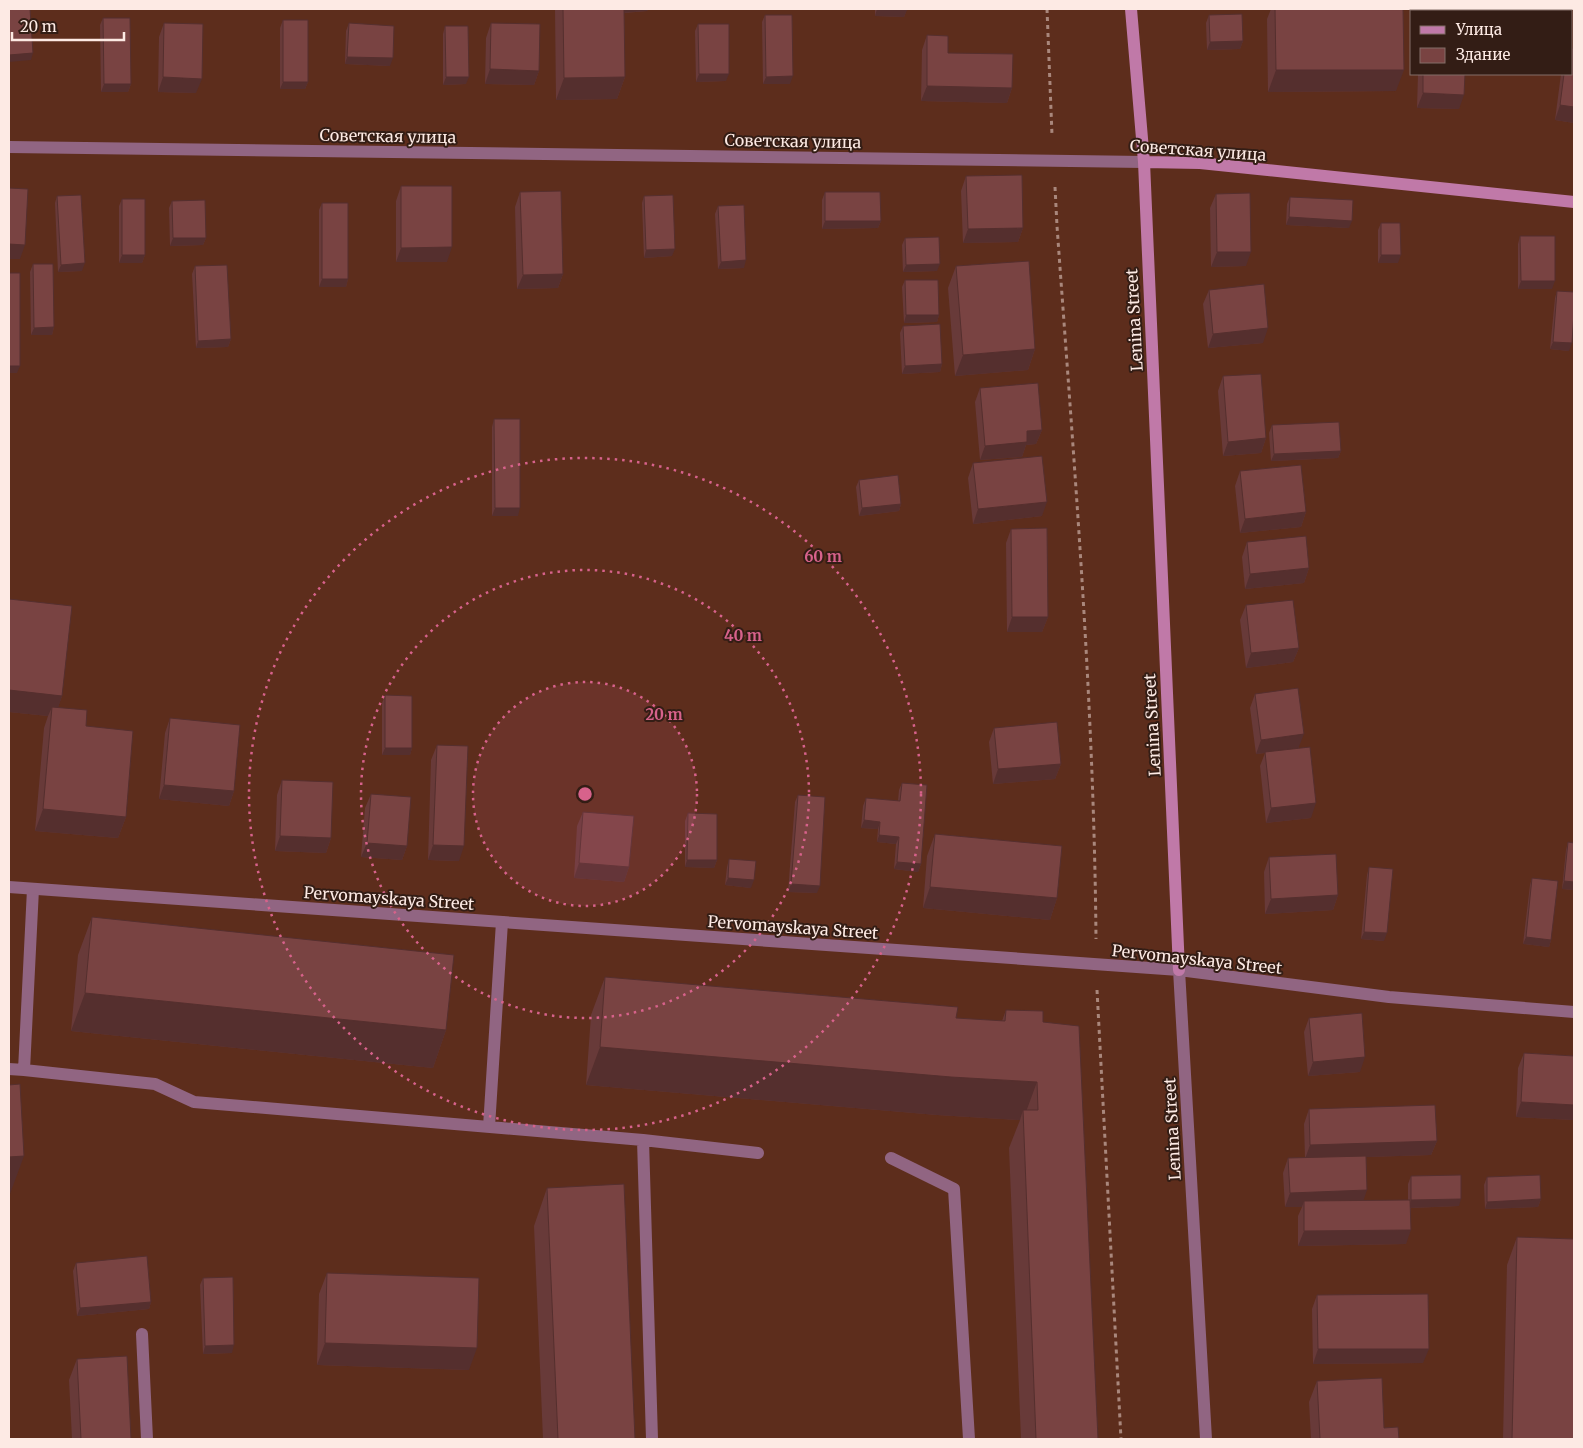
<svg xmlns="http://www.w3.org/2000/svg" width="1583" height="1448" viewBox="0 0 1583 1448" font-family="Merriweather,serif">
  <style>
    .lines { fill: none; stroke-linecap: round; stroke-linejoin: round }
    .path { stroke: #a9877c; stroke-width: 3; stroke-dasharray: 4 4; stroke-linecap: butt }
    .lane { stroke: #916582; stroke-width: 12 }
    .street { stroke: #916582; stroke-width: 12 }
    .secondary { stroke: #c079a8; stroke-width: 12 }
    .wall { fill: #683a39 }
    .shaded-wall { fill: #552f2e }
    .building { fill: #794342; stroke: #552f2e }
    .ring { fill: none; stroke: #d7628b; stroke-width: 2.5; stroke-dasharray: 2.5 5 }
    .labels { text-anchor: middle; stroke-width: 4; stroke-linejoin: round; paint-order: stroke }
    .street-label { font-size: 16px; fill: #fdeae4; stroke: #331d15 }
    .centre { fill: #d7628b; stroke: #331d15; stroke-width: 2.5 }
    .ring-label { font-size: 15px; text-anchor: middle; font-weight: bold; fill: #d7628b; stroke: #331d15; stroke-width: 4; stroke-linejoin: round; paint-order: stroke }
  </style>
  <rect width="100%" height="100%" fill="#5d2d1c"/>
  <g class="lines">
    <path class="path" d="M1047,9l5,126
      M1055,187l2,39c17,237 37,475 39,713
      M1097,990l24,449"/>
    <path class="lane" d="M9,1069l15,1 9,-181
      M24,1070l131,14 39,18 449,38
      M489,1127l13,-205
      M891,1158l63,31 15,250
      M142,1334l5,105
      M652,1439l-9,-299 115,13"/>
    <path class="street" d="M9,147l1135,15
      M9,887l1170,83 210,27 185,15
      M1179,970l27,469"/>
    <path class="secondary" d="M1131,9l13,153 35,808
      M1144,162l56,1 374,39"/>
  </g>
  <path class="wall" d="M555,9h93l-1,2 -23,2 1,64 -8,22 -61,1z
    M875,9h32l-3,8 -29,-1z
    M1271,9h132l-7,82 -128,1 -1,-73z
    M765,15l25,69h-27l-1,-62z
    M1209,15l34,26 -3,8 -33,1 -1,-27z
    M103,18l28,66 -3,8h-27l-1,-67z
    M283,20l25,62 -3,7h-25v-61z
    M164,23l32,70 -38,-1 1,-55z
    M349,23l41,43 -45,-2 1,-33z
    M491,23l48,48 -5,14 -49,-1 1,-46z
    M698,24l28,57 -30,1 -1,-51z
    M445,26l21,58 -23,1v-51z
    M927,35l21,18 64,35 -5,15 -86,-2 1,-51z
    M1574,49v74l-19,-3 6,-46h11z
    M1418,74h47l-6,35 -42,-1z
    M966,176l57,52 -5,14 -55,1 -2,-52z
    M401,186l46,76h-51v-61z
    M520,192l43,82 -5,14 -41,1 -2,-82z
    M825,192l56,29 -3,7 -56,1v-29z
    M1216,194l30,72 -35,1 -1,-59z
    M57,196l25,75 -24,1 -3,-69z
    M644,196l28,60 -28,2 -2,-55z
    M1290,197l59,31 -63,-3 1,-21z
    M122,199l23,56 -3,8h-23v-57z
    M172,201l34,37 -3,7 -33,1 -1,-38z
    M322,203l26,76 -2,8h-27v-77z
    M718,206l26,62 -26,1 -3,-55z
    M1381,223l17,40h-20v-33z
    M1520,236l32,53h-34v-45z
    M905,238l32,33 -34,1 -1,-27z
    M33,264l21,63 -2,8h-21l-1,-63z
    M195,266l36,73 -3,8 -32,1 -4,-74z
    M956,266l79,83 -7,21 -73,6 -7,-88z
    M905,280l34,35 -2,7 -33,1 -2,-36z
    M1209,290l54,53 -55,5 -5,-44z
    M1557,291l12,60 -19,-2 5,-51z
    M903,326l39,38 -2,8 -38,2 -2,-41z
    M1223,376l43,62 -5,15 -38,3 -5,-65z
    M980,388l62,42 -6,14 -10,1 -4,12 -42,3 -5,-58z
    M494,419l24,97h-26v-89z
    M1272,425l69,26 -3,7 -67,3 -2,-28z
    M973,463l69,53 -69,8 -5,-46z
    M1240,471l66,41 -5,15 -61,6 -5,-47z
    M859,480l42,24 -2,7 -40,5 -3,-29z
    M1011,529l37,88 -6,15h-35l-1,-89z
    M1247,542l62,26 -5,15 -59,6 -3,-32z
    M1246,605l53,43 -6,14 -47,6 -6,-48z
    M1255,694l44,54 12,70 -45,5 -6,-57 5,-13 -9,1 -6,-46z
    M385,695l27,53 -2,7h-28v-52z
    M62,696l-4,11 28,19 40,91 -8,21 -83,-7 9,-103 4,-12 -39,-4z
    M170,718l64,73 -5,15 -70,-7 6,-66z
    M994,728l67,36 -6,15 -62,5 -4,-42z
    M437,745l22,116 -31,-1 3,-100z
    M282,780l49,58 -5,15 -51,-2 2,-56z
    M902,783l19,81 -3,8 -24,-3 2,-25 -19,-2 1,-13 -17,-1 2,-22 3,-8 32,3 1,-11z
    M371,794l36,52 -5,14 -41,-3 4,-49z
    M798,795l19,98 -29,-1 7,-90z
    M583,812l46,55 -5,15 -50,-4 3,-52z
    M688,813l29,47 -3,8 -29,-1v-46z
    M935,834l122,64 -7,22 -127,-12 4,-52z
    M1568,842l6,48 -12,-1 4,-39z
    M1269,857l69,38 -5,15 -68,4 -1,-42z
    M729,859l22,29 -26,-3 2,-18z
    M1369,867l15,74 -23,-2 6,-64z
    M1532,878l19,62 -2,7 -26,-3 7,-59z
    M92,917l354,113 -13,38 -362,-37 7,-76z
    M605,977l351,41 46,3 4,-11 37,12 55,417h-77l-12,-291 11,-28 -83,-5 -351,-30 5,-70z
    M1309,1018l51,54 -52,4 -4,-44z
    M1524,1053l50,3v64l-58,-3 2,-49z
    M1309,1109l128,32 -6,14 -65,2 -3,44 45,-1v-16l3,-8 48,30 -48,2 -5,36 -108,2v-30l4,-9h-17l-2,-34 5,-15h17l-1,-34z
    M1487,1177l54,22 -3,8 -53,2 -1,-24z
    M547,1188l88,251h-92l-9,-213z
    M1517,1237l57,202h-71l4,-174z
    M76,1263l75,39 -2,7 -72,7 -4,-45z
    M327,1273l142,97 -152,-5 2,-71z
    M203,1278l29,75 -29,1 -3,-69z
    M1317,1295l106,68 -110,1 -1,-55z
    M77,1359l54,80h-59l-3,-59z
    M1317,1381l67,47 15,11h-88l-2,-37z"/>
  <path class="shaded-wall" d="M623,9h25l-1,2 -26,2z
    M877,9l30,1 -3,7 -29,-1z
    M1243,41l-3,8 -33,1 3,-8z
    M33,53l-2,7 -22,2v-7z
    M347,57l46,1 -3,8 -45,-2z
    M490,69l49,2 -5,14 -49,-1z
    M1276,70h128l-8,21 -128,1z
    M699,74h30l-3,7 -30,1z
    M793,76l-3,8h-27l3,-7z
    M163,77l39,2 -6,14 -38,-1z
    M446,77h23l-3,7 -23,1z
    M625,77l-8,22 -61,1 8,-22z
    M283,82h25l-3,7h-25z
    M104,84h27l-3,8h-27z
    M927,86l85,2 -5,15 -86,-2z
    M1423,93l41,2 -5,14 -42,-1z
    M1560,105l14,2v16l-19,-3z
    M1289,217l63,4 -3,7 -63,-3z
    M825,221h56l-3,7 -56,1z
    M1023,228l-5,14 -55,1 5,-14z
    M173,238h33l-3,7 -33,1z
    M9,244l16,1 -5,14h-11z
    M452,247l-5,15h-51l5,-14z
    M675,249l-3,7 -28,2 2,-8z
    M1217,252h34l-5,14 -35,1z
    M122,255h23l-3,8h-23z
    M1381,255h20l-3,8h-20z
    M746,260l-2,8 -26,1 3,-7z
    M85,263l-3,8 -24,1 3,-7z
    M940,264l-3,7 -34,1 3,-7z
    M563,274l-5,14 -41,1 6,-14z
    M322,279h26l-2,8h-27z
    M1521,281h34l-3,8h-34z
    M906,315h33l-2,7 -33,1z
    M54,327l-2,8h-21l3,-7z
    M1268,328l-5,15 -55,5 5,-14z
    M231,339l-3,8 -32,1 2,-7z
    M1553,342l19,1 -3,8 -19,-2z
    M1035,349l-7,21 -73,6 8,-21z
    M942,364l-2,8 -38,2 3,-8z
    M9,366h11l-3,7h-8z
    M1042,430l-6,14 -10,1 -4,12 -42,3 5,-14 42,-15z
    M1266,438l-5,15 -38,3 5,-14z
    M1341,451l-3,7 -67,3 3,-7z
    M1047,502l-5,14 -69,8 5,-15z
    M901,504l-2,7 -40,5 3,-8z
    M495,508h25l-2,8h-26z
    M1306,512l-5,15 -61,6 5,-14z
    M1309,568l-5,15 -59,6 5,-15z
    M1012,617h36l-6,15h-35z
    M1299,648l-6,14 -47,6 5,-15z
    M9,690l53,6 -7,21 -3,-10 -4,9 -39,-4z
    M1304,734l-6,15 -42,5 5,-14z
    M385,748h27l-2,7h-28z
    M1061,764l-6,15 -62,5 5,-15z
    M164,785l70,6 -5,15 -70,-7z
    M1316,803l-5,15 -45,5 5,-15z
    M43,809l83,8 -8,21 -83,-7z
    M864,820l16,2 -2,7 -17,-1z
    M879,835l20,2 -3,7 -19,-2z
    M280,836l51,2 -5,15 -51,-2z
    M367,843l40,3 -5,14 -41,-3z
    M433,845l31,1 -5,15 -31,-1z
    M687,860h30l-3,8 -29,-1z
    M897,862l24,2 -3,8 -24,-3z
    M579,863l50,4 -5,15 -50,-4z
    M728,878l26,2 -3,8 -26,-3z
    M1564,881l10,1v8l-12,-1z
    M791,884l29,2 -3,7 -29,-1z
    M930,887l127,11 -7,22 -127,-12z
    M1338,895l-5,15 -68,4 6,-15z
    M1364,932l23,1 -3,8 -23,-2z
    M1526,937l25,3 -2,7 -26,-3z
    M85,993l361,37 -13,38 -362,-37z
    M600,1047l437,35 -14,38v-10l-3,10 -83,-5 -351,-30z
    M1365,1057l-5,15 -52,4 5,-14z
    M1521,1102l53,3v15l-58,-3z
    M1437,1141l-6,14 -126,4 5,-14z
    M24,1156l-14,38h-1v-37z
    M1367,1190l-5,15 -58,-4 -2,6h-17l5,-14z
    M1461,1199l-2,7 -50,2 2,-8z
    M1541,1199l-3,8 -53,2 2,-7z
    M1411,1230l-5,14 -108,2 6,-15z
    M151,1302l-2,7 -72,7 3,-8z
    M325,1343l152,5 -8,22 -152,-5z
    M234,1345l-2,8 -29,1 2,-8z
    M1318,1349h111l-6,14 -110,1z"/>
  <path class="building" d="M9,9h21l3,44 -24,2z
    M563,9h61l1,68 -61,1z
    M884,9h23v1z
    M1275,9h128l1,61h-128z
    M1242,14l1,27 -33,1 -1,-27z
    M765,15h27l1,61 -27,1z
    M103,18h27l1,66h-27z
    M283,20h25v62h-25z
    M164,23l39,1 -1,55 -39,-2z
    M349,23l45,3 -1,32 -46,-1z
    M491,23l49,1 -1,47 -49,-2z
    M698,24h31v50h-30z
    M445,26h23l1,51h-23z
    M927,35l21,1v17l65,1 -1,34 -85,-2z
    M1572,48l2,1v58l-14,-2 4,-31h8z
    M1423,74h42l-1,21 -41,-2z
    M1022,175l1,53 -55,1 -2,-53z
    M401,186h51v61l-51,1z
    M9,188l19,1 -3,56 -16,-1z
    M561,191l2,83 -40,1 -3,-83z
    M825,192h55l1,29h-56z
    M1250,193l1,59h-34l-1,-58z
    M81,195l4,68 -24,2 -4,-69z
    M673,195l2,54 -29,1 -2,-54z
    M1290,197l63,3 -1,21 -63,-4z
    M122,199h23v56h-23z
    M205,200l1,38h-33l-1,-37z
    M322,203h26v76h-26z
    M744,205l2,55 -25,2 -3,-56z
    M1381,223h19l1,32h-20z
    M1520,236h35v45h-34z
    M939,237l1,27 -34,1 -1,-27z
    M1029,261l6,88 -72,6 -7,-89z
    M33,264h20l1,63 -20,1z
    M227,265l4,74 -33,2 -3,-75z
    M9,273h11v93h-11z
    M905,280h33l1,35h-33z
    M1264,284l4,44 -55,6 -4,-44z
    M1557,291l17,1v20l-2,31 -19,-1z
    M940,324l2,40 -37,2 -2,-40z
    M1261,374l5,64 -38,4 -5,-66z
    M1038,383l4,47 -15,1v11l-42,4 -5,-58z
    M494,419h26v89h-25z
    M1339,422l2,29 -67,3 -2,-29z
    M1042,456l5,46 -69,7 -5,-46z
    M1301,465l5,47 -61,7 -5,-48z
    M898,475l3,29 -39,4 -3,-28z
    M1047,528l1,89h-36l-1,-88z
    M1306,536l3,32 -59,6 -3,-32z
    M9,599l63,7 -10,90 -53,-6z
    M1293,600l6,48 -48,5 -5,-48z
    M1298,688l6,46 -43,6 -6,-46z
    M385,695l27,1v52h-27z
    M52,707l35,3 -1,16 47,5 -7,86 -83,-8z
    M170,718l70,7 -6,66 -70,-6z
    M1057,722l4,42 -63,5 -4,-41z
    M437,745l31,1 -4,100 -31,-1z
    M1310,747l6,56 -45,5 -6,-56z
    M282,780l51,2 -2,56 -51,-2z
    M902,783l25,2 -6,79 -24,-2 2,-25 -20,-2 1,-13 -16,-2 2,-22 34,3z
    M371,794l40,3 -4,49 -40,-3z
    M798,795l27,2 -5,89 -29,-2z
    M583,812l51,4 -5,51 -50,-4z
    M688,813l29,1v46h-30z
    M935,834l127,12 -5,52 -127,-11z
    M1568,842l6,1v39l-10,-1z
    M1336,854l2,41 -67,4 -2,-42z
    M729,859l27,2 -2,19 -26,-2z
    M1369,867l24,2 -6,64 -23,-1z
    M1532,878l26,3 -7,59 -25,-3z
    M92,917l362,38 -8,75 -361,-37z
    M605,977l353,30 -2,11 49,3 1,-11 37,1v11l36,4 19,413h-62l-13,-329h15l-1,-28 -86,-5 -351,-30z
    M1362,1013l3,44 -52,5 -4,-44z
    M1524,1053l50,3v49l-53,-3z
    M20,1084l4,72 -15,1v-72z
    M1435,1105l2,36 -127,4 -1,-36z
    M1366,1156l1,34 -77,3 -2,-35z
    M1461,1175v24l-50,1v-24z
    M1540,1175l1,24 -54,3v-25z
    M624,1184l11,255h-77l-11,-251z
    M1410,1200l1,30 -107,1v-30z
    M1517,1237l57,2v200h-62z
    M147,1256l4,46 -71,6 -4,-45z
    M327,1273l152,5 -2,70 -152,-5z
    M233,1277l1,68 -29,1 -2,-68z
    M1428,1294l1,55h-111l-1,-54z
    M127,1356l4,83h-50l-4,-80z
    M1382,1378l2,50 14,-1 1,12h-79l-3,-58z"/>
  <circle cx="585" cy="794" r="112" fill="#d7628b" fill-opacity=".12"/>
  <g class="ring">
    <circle cx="585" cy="794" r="112"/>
    <circle cx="585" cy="794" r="224"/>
    <circle cx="585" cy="794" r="336"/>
  </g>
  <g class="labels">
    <g class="street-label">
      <text transform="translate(388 136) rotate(1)" y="6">Советская улица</text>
      <text transform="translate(793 141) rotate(1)" y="6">Советская улица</text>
      <text transform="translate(1198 150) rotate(4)" y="6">Советская улица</text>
      <text transform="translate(1134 320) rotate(-93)" y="6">Lenina Street</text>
      <text transform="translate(1152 725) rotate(-93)" y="6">Lenina Street</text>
      <text transform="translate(389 898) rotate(4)" y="6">Pervomayskaya Street</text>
      <text transform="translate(793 927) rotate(4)" y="6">Pervomayskaya Street</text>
      <text transform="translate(1197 959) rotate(6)" y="6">Pervomayskaya Street</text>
      <text transform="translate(1172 1129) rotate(-93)" y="6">Lenina Street</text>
    </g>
  </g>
  <circle cx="585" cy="794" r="8" class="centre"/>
  <g class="ring-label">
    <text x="823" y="562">60 m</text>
    <text x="743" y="641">40 m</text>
    <text x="664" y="720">20 m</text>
  </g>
  <rect width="1583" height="1448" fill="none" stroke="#fdeae4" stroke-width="20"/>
  <rect x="1410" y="10" width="162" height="65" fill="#331d15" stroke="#846f68"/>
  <rect x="1420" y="26" width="25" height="8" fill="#c079a8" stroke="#846f68"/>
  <text x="1456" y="35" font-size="15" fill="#fdeae4">Улица</text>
  <rect x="1420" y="48" width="25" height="15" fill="#794342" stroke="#846f68"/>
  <text x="1456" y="60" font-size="15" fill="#fdeae4">Здание</text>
  <path d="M12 32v8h112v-8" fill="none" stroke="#fdeae4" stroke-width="2.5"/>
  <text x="20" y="32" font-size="15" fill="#fdeae4" stroke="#331d15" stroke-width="4" paint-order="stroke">20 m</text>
</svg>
